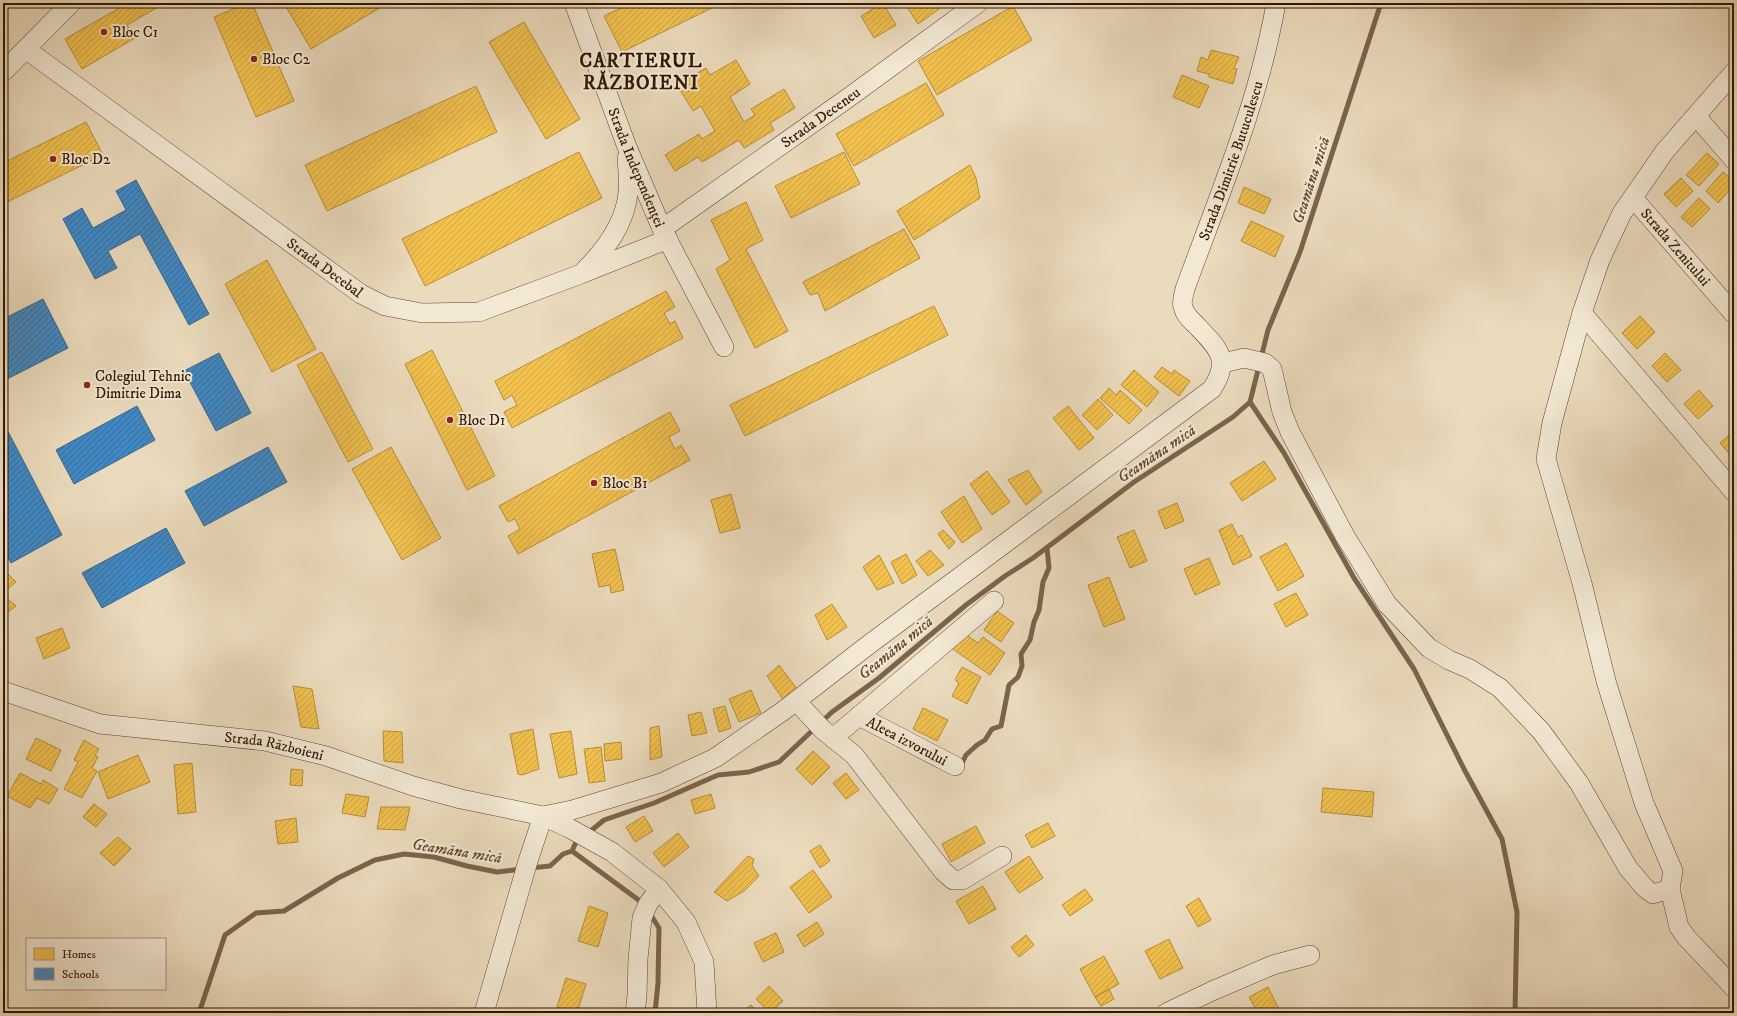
<svg xmlns="http://www.w3.org/2000/svg" width="1737" height="1016" viewBox="0 0 1737 1016" font-family="'IM FELL DW Pica',serif">
  <style>
    .homes { fill: url(#homes-hatch); stroke: #b88d37 }
    .schools { fill: url(#schools-hatch); stroke: #3a668a }
    .lines { fill: none; stroke-linecap: round; stroke-linejoin: round }
    .stream { stroke: #7a644c; stroke-width: 5 }
    .minor-casing { stroke: #5f4631; stroke-width: 20 }
    .minor { stroke: #f2e8d4; stroke-width: 19 }
    .poi-dot { fill: #8f2418; stroke: #f2e8d4; stroke-width: 1.5 }
    .labels { text-anchor: middle; stroke-width: 4; stroke-linejoin: round; paint-order: stroke }
    .poi-label { font-size: 15px; fill: #301502; stroke: #f2e8d4; text-anchor: start }
    .street-label { font-size: 15px; fill: #301502; stroke: #f2e8d4 }
    .water-label { font-size: 16px; font-style: italic; fill: #614933; stroke: #f2e8d4 }
    .district-label { font-size: 19px; font-weight: bold; letter-spacing: 1px; fill: #301502; stroke: #f2e8d4 }
  </style>
  <defs>
    <pattern id="homes-hatch" width="6" height="6" patternUnits="userSpaceOnUse"><rect width="6" height="6" fill="#f2c14e"/><path d="M-1 1l2-2M0 6l6-6M5 7l2-2" fill="none" stroke="#d0a542"/></pattern>
    <pattern id="schools-hatch" width="6" height="6" patternUnits="userSpaceOnUse"><rect width="6" height="6" fill="#3f88c5"/><path d="M-1 1l2-2M0 6l6-6M5 7l2-2" fill="none" stroke="#356e9e"/></pattern>
  </defs>
  <rect width="100%" height="100%" fill="#ebdbbd"/>
  <filter id="stains"><feTurbulence type="fractalNoise" baseFrequency=".005" numOctaves="4"/><feColorMatrix values="0 0 0 0 .2 0 0 0 0 .09 0 0 0 0 .02 0 0 0 .5 -.17"/></filter>
  <radialGradient id="worn" r=".72"><stop offset=".6" stop-color="#630" stop-opacity="0"/><stop offset="1" stop-color="#630" stop-opacity=".3"/></radialGradient>
  <path class="homes" d="M118,3h47l-38,22 8,13 -53,31 -17,-30 56,-32z
    M247,3h5l42,98 -38,16 -42,-100z
    M288,3h100l-77,46 -26,-44z
    M631,3h91l-100,49 -18,-36z
    M883,3l13,22 -22,13 -13,-22z
    M909,3h26l4,6 -21,15 -12,-19z
    M1013,6l19,34 -95,55 -19,-34z
    M524,22l56,97 -34,20 -57,-97z
    M1211,50l28,7 -5,11 3,1 -4,15 -24,-7v-3l-12,-3 4,-14 7,3z
    M736,60l14,24 -20,13 14,25 11,-7 -4,-6 33,-20 11,19 -25,15 4,7 -30,18 -5,-8 -37,22 -4,-5 -23,14 -10,-16 34,-21 3,5 13,-8 -14,-25 -8,5 -16,-26 29,-17 4,7z
    M1182,75l27,11 -10,22 -26,-11z
    M926,83l18,32 -90,51 -18,-32z
    M476,86l21,46 -170,79 -22,-46z
    M86,122l17,33 -100,49v-41z
    M579,152l23,46 -177,88 -23,-47z
    M844,152l16,32 -69,34 -16,-32z
    M1707,153l12,11 -20,22 -13,-11z
    M970,165l6,13 4,20 -66,42 -17,-29z
    M1723,172l11,9v4l-16,18 -12,-12z
    M1681,178l12,13 -17,16 -12,-13z
    M1244,187l27,12 -7,15 -26,-11z
    M1699,198l11,11 -18,18 -11,-10z
    M746,202l17,38 -17,9 42,82 -33,17 -39,-79 14,-9 -19,-40z
    M1251,221l33,15 -9,21 -34,-16z
    M904,229l16,29 -95,53 -7,-18 -8,2 -7,-13z
    M267,260l49,89 -44,23 -47,-88z
    M666,291l9,16 -11,6 6,11 5,-3 8,17 -171,90 -8,-16 13,-7 -5,-10 -8,5 -9,-19z
    M934,306l14,29 -203,101 -15,-31z
    M1640,316l15,16 -18,17 -15,-16z
    M432,350l63,126 -28,14 -62,-126z
    M322,352l51,97 -25,13 -51,-97z
    M1665,353l16,17 -14,12 -15,-16z
    M1162,367l10,7 2,-4 16,11 -11,15 -25,-19z
    M1134,370l25,22 -12,15 -26,-22z
    M1109,388l7,7 4,-5 22,20 -13,14 -29,-26z
    M1699,390l14,16 -15,13 -14,-15z
    M1098,399l15,16 -16,15 -15,-15z
    M1068,406l26,32 -15,12 -26,-32z
    M670,412l10,19 -11,6 6,12 6,-4 9,15 -172,94 -10,-18 12,-7 -5,-10 -7,3 -9,-16z
    M1734,431v28l-14,-16z
    M391,447l50,91 -39,22 -50,-91z
    M1264,461l12,18 -34,22 -12,-18z
    M1028,470l14,22 -16,13 -18,-25z
    M987,471l23,31 -18,13 -22,-31z
    M731,494l9,34 -20,5 -9,-33z
    M964,496l18,33 -20,14 -21,-31z
    M1177,503l7,18 -19,8 -7,-18z
    M1232,524l6,13 4,-2 10,21 -19,9 -14,-35z
    M943,530l12,12 -6,7 -11,-15z
    M1134,530l13,31 -17,7 -13,-31z
    M1286,543l18,33 -26,15 -18,-34z
    M615,549l9,41 -13,3 -1,-8 -11,2 -7,-33z
    M930,550l14,15 -16,11 -12,-15z
    M906,554l11,21 -15,9 -11,-22z
    M879,555l15,28 -17,7 -14,-23z
    M1209,558l11,26 -25,11 -11,-26z
    M3,569l13,13 -13,11z
    M1109,577l16,42 -21,8 -16,-42z
    M1296,593l12,22 -22,12 -12,-23z
    M3,595l13,11 -13,10z
    M832,604l15,23 -20,13 -12,-25z
    M997,611l17,12 -13,19 -17,-12z
    M62,628l8,20 -26,11 -8,-21z
    M961,631l17,12 5,-6 22,16 -15,22 -40,-28z
    M779,665l18,24 -13,12 -17,-25z
    M962,667l19,10 -14,27 -15,-8 7,-13 -4,-3z
    M293,686l19,3 7,40 -18,-2z
    M751,690l10,23 -22,9 -10,-23z
    M725,706l6,22 -12,4 -6,-23z
    M923,708l25,12 -11,21 -24,-12z
    M701,712l6,21 -15,3 -4,-21z
    M659,726l3,31 -12,3v-32z
    M533,729l6,40 -17,6 -4,-1 -8,-40z
    M383,731l19,1 1,31 -19,-2z
    M571,731l6,43 -18,4 -9,-44z
    M36,738l25,12 -10,21 -25,-12z
    M84,740l15,9 -4,6 3,2 -6,11 5,3 -15,27 -18,-9 14,-27 -4,-2z
    M621,742l1,17 -17,2 -1,-17z
    M601,747l4,34 -16,2 -5,-34z
    M813,751l17,16 -18,18 -16,-16z
    M138,755l12,27 -42,17 -10,-27z
    M192,763l4,49 -18,2 -4,-49z
    M291,769l12,1 -1,16 -12,-1z
    M20,773l21,11 2,-4 15,9 -9,15 -12,-6 -7,10 -23,-12z
    M846,773l13,17 -13,9 -13,-16z
    M1323,788l51,4 -2,25 -51,-5z
    M346,794l23,3 -4,20 -23,-4z
    M711,794l4,14 -20,6 -4,-14z
    M94,804l13,10 -11,13 -13,-10z
    M381,807h29l-5,23 -28,-1z
    M644,816l9,15 -18,11 -9,-15z
    M296,818l2,24 -20,2 -3,-23z
    M1048,823l7,13 -23,12 -7,-13z
    M976,826l9,17 -34,19 -9,-18z
    M678,833l11,14 -25,20 -11,-14z
    M118,837l13,12 -17,17 -14,-13z
    M820,845l10,16 -10,7 -10,-17z
    M748,856l6,3 -2,7 7,10 -15,15 -17,10 -13,-9z
    M1029,856l14,22 -24,15 -14,-21z
    M813,870l19,27 -23,16 -19,-26z
    M983,886l13,23 -27,15 -13,-23z
    M1085,889l8,11 -23,16 -8,-11z
    M1199,898l12,22 -13,7 -12,-21z
    M589,906l19,7 -10,34 -20,-6z
    M817,922l7,12 -20,13 -7,-12z
    M776,933l8,19 -21,10 -9,-19z
    M1026,935l8,10 -15,12 -8,-10z
    M1169,939l14,29 -23,11 -15,-28z
    M1104,956l15,28 -24,13 -15,-28z
    M566,978l20,6 -9,29 -20,-6z
    M769,986l14,15 -13,12 -14,-14z
    M1268,987l12,24 -4,2h-18l-9,-16z
    M1109,989l5,10 -13,7 -6,-9z
    M751,1005l8,8h-18z"/>
  <path class="schools" d="M136,180l73,134 -20,11 -49,-91 -32,17 9,17 -22,11 -32,-60 19,-11 11,20 33,-18 -10,-19z
    M43,299l25,49 -65,33v-62z
    M219,353l32,60 -35,18 -32,-60z
    M137,406l18,34 -81,44 -18,-34z
    M3,422l59,113 -51,28 -8,-15z
    M268,447l19,35 -83,44 -19,-35z
    M166,528l19,35 -83,45 -20,-35z"/>
  <g class="lines">
    <path class="stream" d="M1261,358l7,-28 32,-78 81,-249
      M1250,402l34,51 70,125 60,91 50,100 38,70 15,73 -2,101
      M961,765l5,-10 11,-10 8,-5 7,-11 9,-3 8,-41 9,-8 4,-11 -1,-12 9,-14 4,-18 5,-12 4,-28 6,-14 -2,-20
      M587,834l17,-14 50,-17 64,-28 31,-3 30,-10 53,-50 47,-34 87,-73 39,-29 28,-18 101,-76 99,-65 17,-15 9,-36
      M572,851l72,53
      M530,868l20,-2 13,-12 9,-3 4,-9 5,-3
      M649,912l10,16 -1,55 -3,30
      M199,1013l26,-78 31,-22 28,-2 54,-33 37,-18 29,-6 30,3 33,9 30,6 25,-3"/>
    <g class="minor-casing">
      <g id="minor">
        <path id="s1" d="M574,3l53,144 35,82 62,118"/>
        <path id="s2" d="M27,50l334,244 24,12 37,7 57,-1 102,-38 87,-35"/>
        <path d="M3,72l68,-69"/>
        <path d="M1696,116l38,44"/>
        <path id="s3" d="M1633,198l101,116"/>
        <path id="s4" d="M662,229l186,-131 130,-95"/>
        <path d="M585,270c21,-21 40,-46 43,-77 1,-11 0,-24 -1,-35"/>
        <path d="M1582,313l152,179"/>
        <path d="M1223,363l21,-5 21,5 7,6 10,43 8,20 55,104 42,68 42,44 20,12 21,9 30,19 41,43 38,52 49,85 17,20 8,6 17,-5 3,-18 -29,-68 -38,-122 -24,-98 -36,-124 6,-36 30,-110 18,-53 22,-47 43,-62 69,-79"/>
        <path id="s5" d="M3,691l97,33 165,17 61,15 87,30 48,13 82,17 26,12 43,24 47,37 27,33 18,40 3,51"/>
        <path d="M796,701l27,29 31,25 89,116 10,9h9l40,-24"/>
        <path id="s6" d="M859,716l96,50"/>
        <path d="M833,738l161,-137"/>
        <path id="s7" d="M543,816l29,-6 89,-27 54,-25 68,-47 84,-65 345,-257c19,-29 7,-40 -15,-63 -6,-6 -12,-11 -14,-19 -2,-5 1,-13 2,-18 34,-94 74,-187 91,-286"/>
        <path d="M1670,889l9,38 7,10 48,51"/>
        <path d="M484,1013l44,-152 15,-45"/>
        <path d="M635,1013l2,-17 1,-37 4,-41 6,-14 11,-15"/>
        <path d="M1166,1013l46,-22 61,-26 37,-10"/>
      </g>
    </g>
    <use href="#minor" class="minor"/>
  </g>
  <g class="poi-dot">
    <circle cx="104" cy="32" r="4"/>
    <circle cx="254" cy="59" r="4"/>
    <circle cx="53" cy="159" r="4"/>
    <circle cx="87" cy="385" r="4"/>
    <circle cx="450" cy="420" r="4"/>
    <circle cx="594" cy="483" r="4"/>
  </g>
  <g class="labels">
    <g class="poi-label">
      <text x="112" y="37">Bloc C1</text>
      <text x="262" y="64">Bloc C2</text>
      <text x="61" y="164">Bloc D2</text>
      <text x="95" y="381">Colegiul Tehnic<tspan x="95" dy="17">Dimitrie Dima</tspan></text>
      <text x="458" y="425">Bloc D1</text>
      <text x="602" y="488">Bloc B1</text>
    </g>
    <g class="street-label">
      <text dy="5" stroke="none"><textPath href="#s4" startOffset="194">Strada Deceneu</textPath></text>
      <text dy="5" stroke="none"><textPath href="#s7" startOffset="1053">Strada Dimitrie Butuculescu</textPath></text>
      <text dy="5" stroke="none"><textPath href="#s1" startOffset="176">Strada Independenței</textPath></text>
      <text dy="5" stroke="none"><textPath href="#s3" startOffset="65">Strada Zenitului</textPath></text>
      <text dy="5" stroke="none"><textPath href="#s2" startOffset="369">Strada Decebal</textPath></text>
      <text dy="5" stroke="none"><textPath href="#s6" startOffset="54">Aleea izvorului</textPath></text>
      <text dy="5" stroke="none"><textPath href="#s5" startOffset="278">Strada Războieni</textPath></text>
    </g>
    <g class="water-label">
      <text transform="translate(1310 180) rotate(-72)" y="6">Geamăna mică</text>
      <text transform="translate(1156 453) rotate(-34)" y="6">Geamăna mică</text>
      <text transform="translate(895 647) rotate(-39)" y="6">Geamăna mică</text>
      <text transform="translate(457 850) rotate(9)" y="6">Geamăna mică</text>
    </g>
    <g class="district-label">
      <text x="641" y="67">CARTIERUL<tspan x="641" dy="22">RĂZBOIENI</tspan></text>
    </g>
  </g>
  <rect width="1737" height="1016" fill="none" stroke="#ebdbbd" stroke-width="16"/>
  <rect x="4" y="4" width="1729" height="1008" fill="none" stroke="#301502" stroke-width="2"/>
  <rect x="8" y="8" width="1721" height="1000" fill="none" stroke="#301502"/>
  <rect x="26" y="938" width="140" height="52" fill="#f2e8d4" stroke="#a49480"/>
  <rect x="34" y="948" width="20" height="12" fill="#f2c14e" stroke="#a49480"/>
  <text x="62" y="958" font-size="12" fill="#301502">Homes</text>
  <rect x="34" y="968" width="20" height="12" fill="#3f88c5" stroke="#a49480"/>
  <text x="62" y="978" font-size="12" fill="#301502">Schools</text>
  <rect width="100%" height="100%" filter="url(#stains)"/>
  <rect width="100%" height="100%" fill="url(#worn)"/>
</svg>
